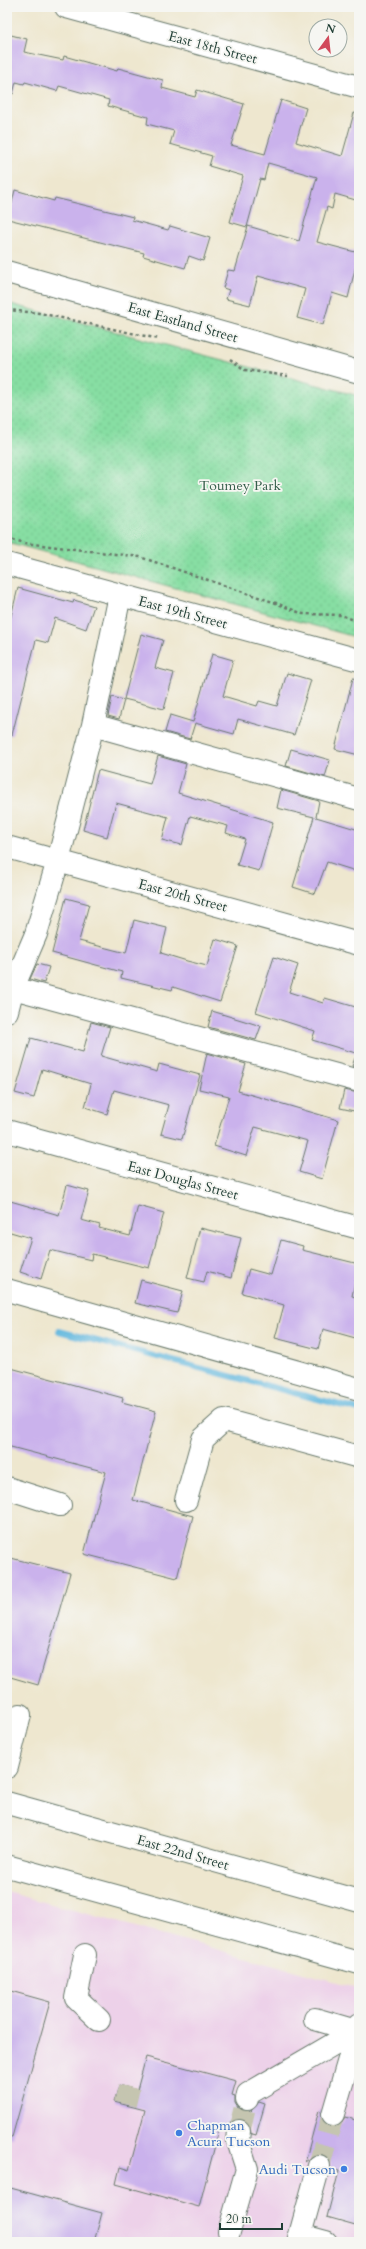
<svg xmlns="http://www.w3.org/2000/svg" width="366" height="2249" viewBox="0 0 366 2249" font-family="Cardo,serif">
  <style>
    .built { fill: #edd1e9 }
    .park { fill: url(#park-dots); stroke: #538e6c }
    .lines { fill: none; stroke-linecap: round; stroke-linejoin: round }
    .stream { stroke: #61b7de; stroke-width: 6 }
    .building { fill: #cab2ec }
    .minor-tunnel { stroke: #c5c5b0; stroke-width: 22; stroke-dasharray: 22 11; stroke-linecap: butt }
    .minor-casing { stroke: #67786a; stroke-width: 24 }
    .major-casing { stroke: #67786a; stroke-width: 24 }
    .path { stroke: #67786a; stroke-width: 2.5; stroke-dasharray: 3 3; stroke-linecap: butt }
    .minor { stroke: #fff; stroke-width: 22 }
    .major { stroke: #fff; stroke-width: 22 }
    .shop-dot { fill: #3f7fe0; stroke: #f6f6f2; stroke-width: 1.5 }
    .labels { text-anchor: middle; stroke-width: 3.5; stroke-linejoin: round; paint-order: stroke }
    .street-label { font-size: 14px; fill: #1f3d34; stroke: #f6f6f2 }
    .park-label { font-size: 14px; fill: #345d4a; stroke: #f6f6f2 }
    .shop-label { font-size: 14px; fill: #366cbe; stroke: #f6f6f2; text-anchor: start }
  </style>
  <defs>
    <pattern id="park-dots" width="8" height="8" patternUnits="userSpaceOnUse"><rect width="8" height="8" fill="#87dea3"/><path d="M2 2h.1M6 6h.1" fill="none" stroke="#74bf8d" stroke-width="1.8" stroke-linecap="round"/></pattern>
  </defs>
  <rect width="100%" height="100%" fill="#f6f6f2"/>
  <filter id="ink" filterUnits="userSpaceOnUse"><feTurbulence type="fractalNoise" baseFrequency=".025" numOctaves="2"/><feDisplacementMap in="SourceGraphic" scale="8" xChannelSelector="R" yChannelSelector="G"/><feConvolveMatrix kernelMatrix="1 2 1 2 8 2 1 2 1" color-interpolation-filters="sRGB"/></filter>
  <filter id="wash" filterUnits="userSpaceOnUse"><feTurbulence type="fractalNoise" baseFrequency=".012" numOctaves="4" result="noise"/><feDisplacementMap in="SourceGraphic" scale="16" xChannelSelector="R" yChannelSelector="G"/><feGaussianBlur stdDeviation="0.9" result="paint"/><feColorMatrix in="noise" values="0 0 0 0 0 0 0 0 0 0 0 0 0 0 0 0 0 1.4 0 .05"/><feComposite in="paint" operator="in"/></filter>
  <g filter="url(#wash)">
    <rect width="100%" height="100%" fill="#eee7cf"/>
    <path class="built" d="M7,1892l352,96v254h-352z"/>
    <path class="park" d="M7,303l352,93v242l-352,-96z"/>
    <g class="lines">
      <path class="stream" d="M59,1331l300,79"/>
    </g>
    <g id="blocks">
      <path class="building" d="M7,34l20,5 -3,13 39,8 1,-4 53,15 1,-3 45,12 -1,8 33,9 2,-7 47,14 -13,41 34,9 16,-54 25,8 -10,34 46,14 12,-43 5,1v87l-24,-7 -3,15 -5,-2 -10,35 42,11 -11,45 -16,-5 -9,32 -26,-7 8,-29 -47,-13 -8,29 -24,-6 3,-9 -6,-2 5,-18 7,1 13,-45 51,15 18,-64 -49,-14 -4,17 -4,-1 -13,48 -17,-5 13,-46 -34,-10 3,-10 -42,-12 4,-13 -27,-7 1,-7 -40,-11 1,-6 -50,-14 -2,5 -32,-9 -1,2 -8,-2 -3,12 -6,-1z
        M15,190l39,11 1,-3 78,19 -1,3 36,10 2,-4 40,12 -7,23 -14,-5 -4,12 -42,-12 1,-3 -136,-34z
        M18,588l55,15 1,-3 20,6 -8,23 -31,-11 -7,25 -12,-3 -24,95h-5v-103z
        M141,634l22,6 -8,28 19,5 -10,36 -40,-10z
        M212,654l21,6 -10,36 34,10 2,-5 18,5 10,-33 24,7 -17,55 -56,-16 -4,15 -39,-11 -5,16 -25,-7 5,-17 23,7z
        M353,678l6,1v76l-24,-6z
        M112,697l12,3 -5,19 -11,-3z
        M291,749l39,11 -5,17 -39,-11z
        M158,756l28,8 -8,29 95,29 -14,49 -22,-6 8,-26 -19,-6 2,-7 -38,-10 -8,29 -20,-5 6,-23 -52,-14 -9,34 -24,-7 15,-60 52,14z
        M281,790l38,11 -3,16 43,13v42l-32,-10 -12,32 -22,-7 21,-70 -37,-9z
        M66,898l23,6 -10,37 47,12 8,-33 33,8 -6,25 26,8 20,5 8,-27 23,7 -18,56 -47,-15 -1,3 -51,-12 1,-6 -70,-19z
        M274,957l24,8 -9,27 34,11 2,-5 34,10v46l-47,-14 3,-9 -59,-19z
        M37,964l12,3 -5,16 -14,-4z
        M212,1011l49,15 -5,14 -48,-13z
        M91,1022l19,5 -9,29 56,16 2,-8 41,11 -18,64 -21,-5 8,-29 -55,-15 -7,24 -22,-7 6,-23 -49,-15 -8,29 -19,-5 16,-55 52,14z
        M207,1053l39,11 -8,27 100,29 -16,59 -23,-7 9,-31 -53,-14 -9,29 -32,-10 15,-50 -30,-7z
        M355,1058h4v10l-7,-2z
        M344,1090l15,3v19l-19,-4z
        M67,1185l22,6 -8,29 19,5 -1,3 31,8 8,-30 26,7 -15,55 -57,-14 -1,6 -41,-10 -9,29 -21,-7 11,-34 -24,-7v-31l52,15z
        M200,1228l41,10 -10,40 -24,-7 -3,11 -17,-4z
        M281,1240l22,6 -1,4 57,14 -7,32 7,2v41l-36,-10 -5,20 -43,-11 9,-33 -42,-12 7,-24 22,6z
        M141,1280l42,11 -6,22 -42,-10z
        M7,1367l116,31 -1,4 34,9 -23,89 60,16 -16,62 -93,-24 22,-82 -99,-26z
        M7,1557l63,16 -32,112 -31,-9z
        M7,1990l43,12 -38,135 -5,-1z
        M146,2057l90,24 -4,14 3,1v7l3,5 6,3h7l8,-9 6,2 -9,31 -5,-1 -1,-8 -9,-7 -7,1 -7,8 -7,-2 -21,81 -83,-23 4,-17 9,3 16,-60 -31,-8 5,-17 18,5z
        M319,2110l2,1 3,11 6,4 11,-3 4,-6 14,4v105l-32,-9 12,-46 -8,-2 -3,-11 -5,-4h-7l-11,8z
        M7,2187l95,26 -8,29h-87z"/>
    </g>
  </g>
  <g filter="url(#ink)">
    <use href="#blocks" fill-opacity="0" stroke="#67786a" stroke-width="1"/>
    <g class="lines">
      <path class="minor-tunnel" d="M125,2104l4,-17
        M239,2131l8,-32
        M319,2166l14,-52"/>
      <g class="minor-casing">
        <path id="minor" d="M66,7l293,80
          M7,272l352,100
          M7,564l352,96
          M93,725l266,74
          M7,847l352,97
          M13,988l346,93
          M7,1011l6,-23 23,-54 22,-73 35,-136 27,-130
          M7,1131l352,97
          M7,1290l352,99
          M7,1488l53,17
          M186,1500l17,-61 21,-19 135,37
          M7,1767l13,-52
          M85,1955l-9,43 23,22
          M315,2019l41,12
          M247,2099l1,-5 108,-63
          M333,2114l26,-89
          M229,2232l18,-63 -9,-28 1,-10
          M300,2235l26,7
          M298,2242l21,-76"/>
      </g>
      <g class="major-casing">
        <path id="major" d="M7,1803l352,98
          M7,1866l352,97"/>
      </g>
      <path class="path" d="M7,310l32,3 120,26
        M230,359l15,11 43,6
        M7,538l18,5 115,14 136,46 27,11 38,1 18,7"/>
      <use href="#minor" class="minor"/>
      <use href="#major" class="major"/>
    </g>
  </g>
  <g class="shop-dot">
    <circle cx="179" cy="2133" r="4"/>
    <circle cx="344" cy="2169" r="4"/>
  </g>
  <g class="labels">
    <g class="street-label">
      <text transform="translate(213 47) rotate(15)" y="5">East 18th Street</text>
      <text transform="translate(183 322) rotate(16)" y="5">East Eastland Street</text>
      <text transform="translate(183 612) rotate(15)" y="5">East 19th Street</text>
      <text transform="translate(183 895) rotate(15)" y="5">East 20th Street</text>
      <text transform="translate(183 1180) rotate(15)" y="5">East Douglas Street</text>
      <text transform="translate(183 1852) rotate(16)" y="5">East 22nd Street</text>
    </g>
    <g class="park-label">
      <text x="240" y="490">Toumey Park</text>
    </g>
    <g class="shop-label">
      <text x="187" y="2130">Chapman<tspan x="187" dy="16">Acura Tucson</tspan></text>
      <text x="336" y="2174" text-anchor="end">Audi Tucson</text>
    </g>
  </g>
  <rect width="366" height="2249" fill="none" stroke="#f6f6f2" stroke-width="24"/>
  <g transform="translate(328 38) rotate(15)"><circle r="19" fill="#f6f6f2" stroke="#a0aca6"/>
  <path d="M0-3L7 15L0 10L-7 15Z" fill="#d1495b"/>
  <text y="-6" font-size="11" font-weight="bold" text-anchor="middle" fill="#1f3d34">N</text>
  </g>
  <path d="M220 2223v6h62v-6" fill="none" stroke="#1f3d34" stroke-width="2"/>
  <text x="226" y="2223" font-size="12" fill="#1f3d34" stroke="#f6f6f2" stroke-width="3" paint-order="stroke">20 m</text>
</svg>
